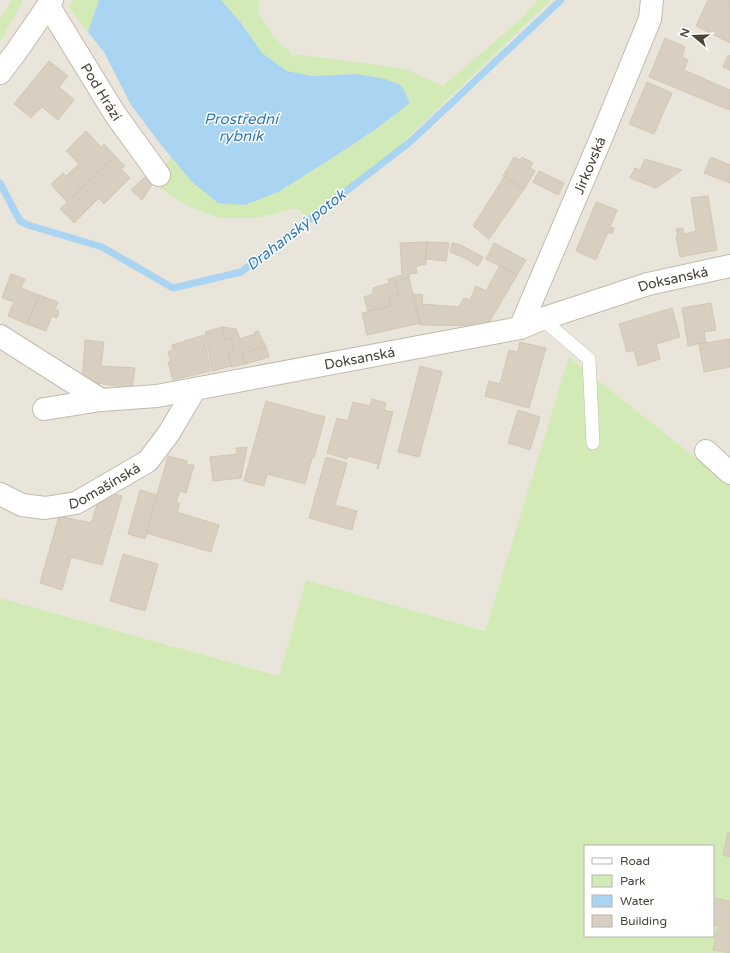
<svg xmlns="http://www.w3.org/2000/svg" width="730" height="953" viewBox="0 0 730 953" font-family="'Varela Round',sans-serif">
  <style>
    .residential { fill: #eae5da }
    .green { fill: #d2eab5 }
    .water { fill: #a9d4f2 }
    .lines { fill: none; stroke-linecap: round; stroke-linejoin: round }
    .stream { stroke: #a9d4f2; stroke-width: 7 }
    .building { fill: #d8cfc1; stroke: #d3c7b4 }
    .lane-casing { stroke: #c2bbae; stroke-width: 14 }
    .street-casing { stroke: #c2bbae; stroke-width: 24 }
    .lane { stroke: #fff; stroke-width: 13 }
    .street { stroke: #fff; stroke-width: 22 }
    .labels { text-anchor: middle; stroke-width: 3; stroke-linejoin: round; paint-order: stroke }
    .street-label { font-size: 14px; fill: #4b4439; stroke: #fff }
    .water-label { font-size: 15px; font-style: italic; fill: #2e7ab2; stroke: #fff }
  </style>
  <rect width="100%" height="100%" fill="#f6f3ec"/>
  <path class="residential" d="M0,0h730v485l-160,-127 -85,273 -179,-51 -27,96 -279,-78z"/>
  <path class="green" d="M12,0h11l-23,42v-23z
    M73,0h26l-11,32 -20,-25z
    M221,0h39l-2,12 15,24 22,21v-3l111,15 37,17 78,-67 17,-19h13l-157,151 -88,68 -8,-11 -42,10h-37l-32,-12 -34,-23 18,-26 21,25 88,9 54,-34 42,-28 34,-26 -54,-29 -44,2 -25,-5 -25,-18 -21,-30z
    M569,357l161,128v348l-2,-1 -5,23 7,2v44l-17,-3v-52h-128v90h128v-11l5,1 -5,23 15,4h-728v-355l279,78 27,-96 179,51z"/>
  <path class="water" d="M99,0h122l20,23 21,30 25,18 25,5 44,-2 29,5 16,6 9,18 -34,26 -42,28 -54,34 -35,14 -27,-2 -26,-21 -30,-36 -31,-41 -27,-53 -16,-20z"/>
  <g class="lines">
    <path class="stream" d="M0,183l20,38 8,4 74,22 71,41 68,-16 169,-130 151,-142"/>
  </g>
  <path class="building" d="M708,0h22v43l-34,-17z
    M665,38l20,9 -3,10 6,3 -4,10 46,20v18l-1,2 -80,-33z
    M728,55l2,1v14l-7,-3z
    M49,61l19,15 -9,11 15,13 -16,20 -16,-13 -11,11 -17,-14z
    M647,82l25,11 -18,41 -25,-10z
    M86,131l15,16 3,-3 11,12 -48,46 -16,-18 12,-11 3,3 13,-12 -13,-13z
    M115,156l10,10 -4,3 9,9 -26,26 -5,-6 -25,25 -14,-14z
    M514,157l6,3 2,-3 11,6 -3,5 5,3 -11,18 -21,-13z
    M711,157l19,8v18l-26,-10z
    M645,159l37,11 -26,18 -26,-10 5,-10 5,2z
    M539,171l25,12 -6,12 -25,-13z
    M146,176l7,7 -11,17 -11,-10z
    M504,177l20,12 -35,50 -16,-13z
    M708,196l9,54 -37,7 -4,-21 2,-1 -2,-6 7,-1 1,6 12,-3 -5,-33z
    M596,202l21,8 -7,17 4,1 -2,6 -4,-2 -12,28 -20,-9z
    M427,242l-1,22 -10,2 1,7 -8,1v4l-14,3 4,14 -10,2 2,9 -23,5 -4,-14 9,-3v-6l16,-5 -1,-4 14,-4 -2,-32z
    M427,242l22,1 -3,18 -21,-2z
    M452,243l9,2 22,12 -5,9 -11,-7 -17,-7z
    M494,243l32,17 -9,15 -31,-16z
    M500,265l17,10 -30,51 -67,-1 -7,-31 10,1 -1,9 37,3 5,-9 6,2 6,-14 10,5z
    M11,274l14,5 -4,9 18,7 -12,29 -19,-8 6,-14 -12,-4z
    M409,278l11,45 -53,12 -5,-22 29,-7 -2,-9 10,-2 -4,-14z
    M39,295l19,7 -3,7 4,2 -2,7 -5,-2 -6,15 -19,-7z
    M711,303l5,27 -12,2 2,10 -18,4 -6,-38z
    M672,308l8,29 -24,7 4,15 -22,7 -4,-16 -7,2 -8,-28z
    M222,327l14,2 4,10 15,-5v-2l3,-1 8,16 -24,6 3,11 -14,3 -3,-15 6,-1 -3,-13 -6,2z
    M222,327l3,13 6,-2 3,13 -6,1 3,14 -19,5 -7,-39z
    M204,335l6,36 -37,9 -5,-18 3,-1 -3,-9 5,-2 -1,-5z
    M730,339v28l-26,5 -5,-28z
    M85,340l19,2 -3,24 34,2 -3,20 -50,-7z
    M520,342l26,6 -17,60 -44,-12 4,-15 11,3 9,-34 9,2z
    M266,347l3,10 -24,7 -3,-11z
    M420,366l22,6 -23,85 -21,-5z
    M372,399l14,4 -2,7 9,2 -15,57 -1,-1 1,-4 -30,-8 -1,3 -20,-6 10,-35 11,3 5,-19 17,4z
    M266,401l59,16 -11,41h-2l-7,26 -38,-10 -3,12 -20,-5z
    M518,410l22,7 -10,33 -22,-7z
    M247,447l-6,31 -28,3 -3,-24 27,-3 -1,-6z
    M168,456l19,5 -1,4h8l-8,28 -6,-2 -4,11 4,1 -3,9 42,13 -8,27 -65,-19z
    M326,457l21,6 -12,42 22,6 -5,19 -43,-12z
    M140,490l17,5 -12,44 -17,-5z
    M106,492l16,4 -20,69 -31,-8 -9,33 -22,-7 19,-67 32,7 9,-27z
    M123,554l35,10 -13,47 -35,-10z
    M728,832l2,1v24l-7,-2z
    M713,898l17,3v52l-17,-3 5,-24 -5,-1z"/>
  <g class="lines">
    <g class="lane-casing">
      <path id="lane" d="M542,319l47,40 4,84"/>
    </g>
    <g class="street-casing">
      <g id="street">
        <path id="s1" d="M48,5l67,109 44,61"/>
        <path d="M0,73l16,-21 36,-52"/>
        <path id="s2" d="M520,328l82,-192 48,-117 2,-19"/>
        <path d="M0,336l101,64"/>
        <path id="s3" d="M44,409l57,-9 56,-4 363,-68 22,-9 106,-35 82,-18"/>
        <path d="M706,451l24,22"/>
        <path id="s4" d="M0,494l22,11 23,3 31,-5 72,-42 21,-28 26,-44"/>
      </g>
    </g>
    <use href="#lane" class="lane"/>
    <use href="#street" class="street"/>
  </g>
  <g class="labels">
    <g class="street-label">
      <text dy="5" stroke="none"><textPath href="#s1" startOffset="102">Pod Hrází</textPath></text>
      <text dy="5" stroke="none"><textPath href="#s2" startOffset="177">Jirkovská</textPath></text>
      <text dy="5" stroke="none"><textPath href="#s3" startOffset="644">Doksanská</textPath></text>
      <text dy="5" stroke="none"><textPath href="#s3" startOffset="320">Doksanská</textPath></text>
      <text dy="5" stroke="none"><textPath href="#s4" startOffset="112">Domašínská</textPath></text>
    </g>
    <g class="water-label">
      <text x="241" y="124">Prostřední<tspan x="241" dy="17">rybník</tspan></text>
      <text transform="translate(296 230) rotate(-38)" y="5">Drahanský potok</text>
    </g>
  </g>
  <rect x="584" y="845" width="130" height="92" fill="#ffffff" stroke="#b7b4b0"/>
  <rect x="592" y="858" width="20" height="6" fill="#ffffff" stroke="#b7b4b0"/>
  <text x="620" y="865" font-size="12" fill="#4b4439">Road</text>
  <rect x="592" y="875" width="20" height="12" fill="#d2eab5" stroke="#b7b4b0"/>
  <text x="620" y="885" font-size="12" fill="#4b4439">Park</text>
  <rect x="592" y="895" width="20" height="12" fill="#a9d4f2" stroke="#b7b4b0"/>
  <text x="620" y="905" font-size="12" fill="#4b4439">Water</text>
  <rect x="592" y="915" width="20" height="12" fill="#d8cfc1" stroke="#b7b4b0"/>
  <text x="620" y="925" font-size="12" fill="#4b4439">Building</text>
  <g transform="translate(694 36) rotate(289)" stroke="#ffffff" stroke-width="3" paint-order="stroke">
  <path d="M0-3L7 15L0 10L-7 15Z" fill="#4b4439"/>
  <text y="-6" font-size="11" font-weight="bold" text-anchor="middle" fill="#4b4439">N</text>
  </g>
</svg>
